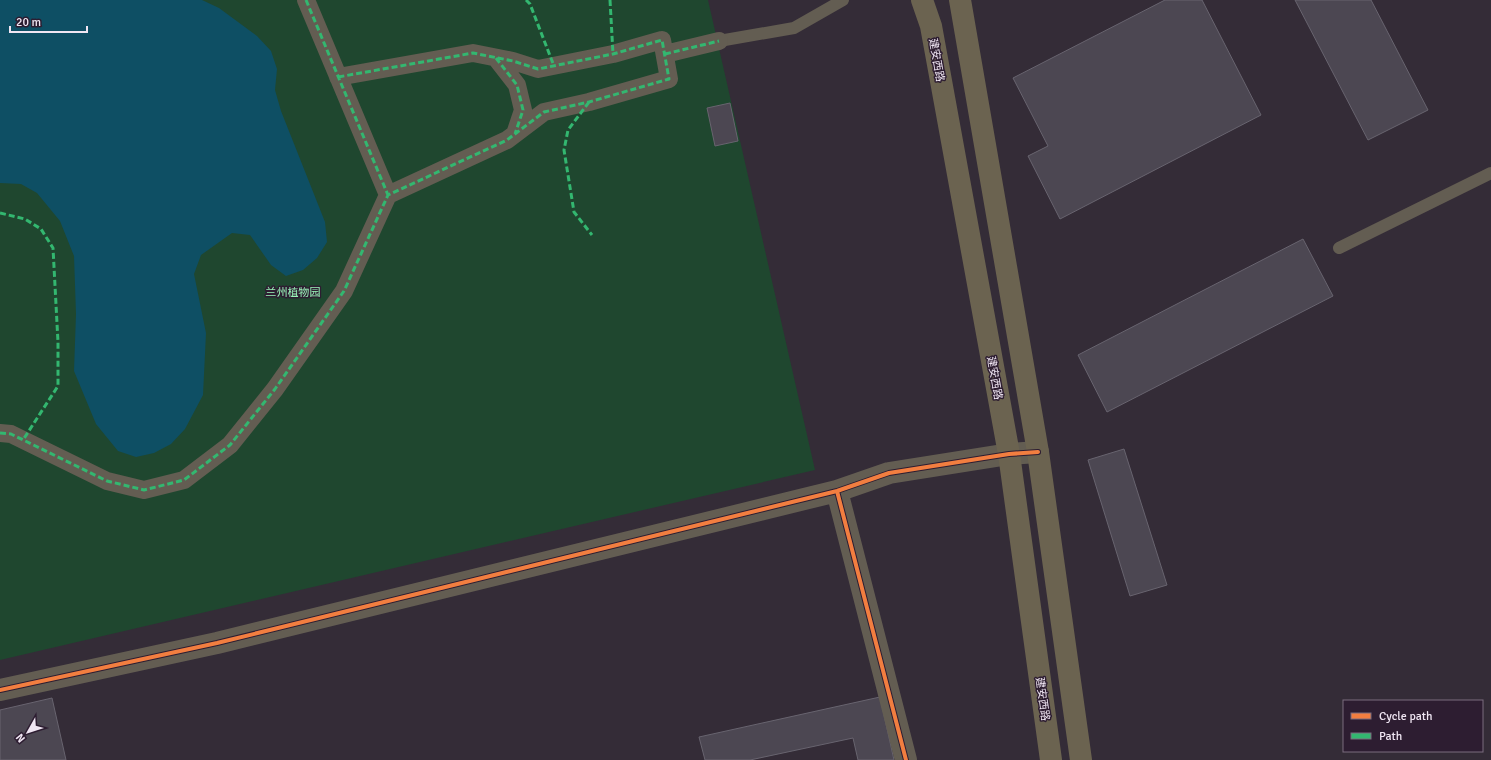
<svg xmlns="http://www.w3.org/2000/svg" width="1491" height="760" viewBox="0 0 1491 760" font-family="Signika,'Noto Sans SC',sans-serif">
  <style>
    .green { fill: #1f472f }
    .water { fill: #0e4f64 }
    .building { fill: #4c4752; stroke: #68646f }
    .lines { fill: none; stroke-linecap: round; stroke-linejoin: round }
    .service { stroke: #635d52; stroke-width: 12 }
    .pedestrian { stroke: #635d52; stroke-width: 18 }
    .minor { stroke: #635d52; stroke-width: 22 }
    .primary { stroke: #6b6350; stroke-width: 22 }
    .quiet { stroke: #33b770; stroke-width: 3; stroke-dasharray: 6 3; stroke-linecap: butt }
    .cycleway-casing { stroke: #2d1d31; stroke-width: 6 }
    .cycleway { stroke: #f27e40; stroke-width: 4 }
    .labels { text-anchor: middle; stroke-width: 3; stroke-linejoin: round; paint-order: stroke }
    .street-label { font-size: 11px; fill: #f0e6f3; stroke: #2d1d31 }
    .park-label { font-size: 11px; fill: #9af6b9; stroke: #2d1d31 }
  </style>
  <rect width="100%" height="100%" fill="#342c37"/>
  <path class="green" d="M0,0h708l107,470 -815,190z"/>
  <path class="water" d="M0,0h202l17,8 38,28 14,15 6,18 -2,21 6,21 44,111 2,20 -10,16 -14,12 -17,6 -15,-11 -21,-30 -18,-2 -31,22 -7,19 12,59 -3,62 -18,34 -14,15 -17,9 -18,4 -18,-6 -22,-27 -22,-53 2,-57 -2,-58 -14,-35 -23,-28 -16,-9 -21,-1z"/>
  <path class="building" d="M1165,0h37l59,115 -201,104 -32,-63 20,-10 -35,-68z
    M1295,0h76l57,110 -60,30z
    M730,103l8,38 -23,5 -8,-38z
    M1303,239l30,57 -226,116 -29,-57z
    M1124,449l43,136 -37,11 -42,-136z
    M880,697l14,63h-36l-5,-22 -103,22h-45l-6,-23z
    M52,698l14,62h-66v-50z"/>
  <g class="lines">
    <path class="service" d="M719,41l75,-13 49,-28
      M1339,248l152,-75"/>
    <path class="pedestrian" d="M306,0l82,195
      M665,54l54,-13
      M496,58l21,27 6,25 -8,24
      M0,433l11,1 96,47 37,9 40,-10 46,-35 45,-56 69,-98 44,-96 119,-55 37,-28 45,-10 80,-23 -7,-39 -49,14 -75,15 -25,-8 -40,-8 -135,24"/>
    <path class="minor" d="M837,491l69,269
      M0,690l217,-47 620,-152 52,-18 120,-19 29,-2"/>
    <path class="primary" d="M922,0l9,26 78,428 42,306
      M960,0l78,452 43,308"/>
    <path class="quiet" d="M306,0l82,195
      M526,0l4,4 24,62
      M610,0l3,54
      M665,54l54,-13
      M496,58l21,27 6,25 -8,24
      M589,102l-21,28 -4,20 10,62 18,23
      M0,213l25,6 16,10 12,19 5,94v44l-35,54
      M0,433l11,1 96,47 37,9 40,-10 46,-35 45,-56 69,-98 44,-96 119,-55 37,-28 45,-10 80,-23 -7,-39 -49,14 -75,15 -25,-8 -40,-8 -135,24"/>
    <g class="cycleway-casing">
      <path id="cycleway" d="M837,491l69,269
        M0,690l217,-47 620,-152 52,-18 120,-19 29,-2"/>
    </g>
    <use href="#cycleway" class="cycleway"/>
  </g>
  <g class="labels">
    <g class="street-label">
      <text transform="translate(937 60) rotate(80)" y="4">建安西路</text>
      <text transform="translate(995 378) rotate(80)" y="4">建安西路</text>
      <text transform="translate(1043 699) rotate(82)" y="4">建安西路</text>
    </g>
    <g class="park-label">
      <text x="293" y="296">兰州植物园</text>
    </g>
  </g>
  <rect x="1343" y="700" width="140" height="52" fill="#2d1d31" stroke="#7b6d7f"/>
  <rect x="1351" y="713" width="20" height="6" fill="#f27e40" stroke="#7b6d7f"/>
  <text x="1379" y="720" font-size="12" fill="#f0e6f3">Cycle path</text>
  <rect x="1351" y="733" width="20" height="6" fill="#33b770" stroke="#7b6d7f"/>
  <text x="1379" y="740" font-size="12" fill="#f0e6f3">Path</text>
  <g transform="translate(28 732) rotate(231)" stroke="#2d1d31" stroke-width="3" paint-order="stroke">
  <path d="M0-3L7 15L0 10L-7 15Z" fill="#f0e6f3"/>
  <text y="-6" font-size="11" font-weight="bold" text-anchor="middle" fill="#f0e6f3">N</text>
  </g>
  <path d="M10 26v6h77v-6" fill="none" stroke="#f0e6f3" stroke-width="2"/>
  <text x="16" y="26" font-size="12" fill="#f0e6f3" stroke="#2d1d31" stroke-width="3" paint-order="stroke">20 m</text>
</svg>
